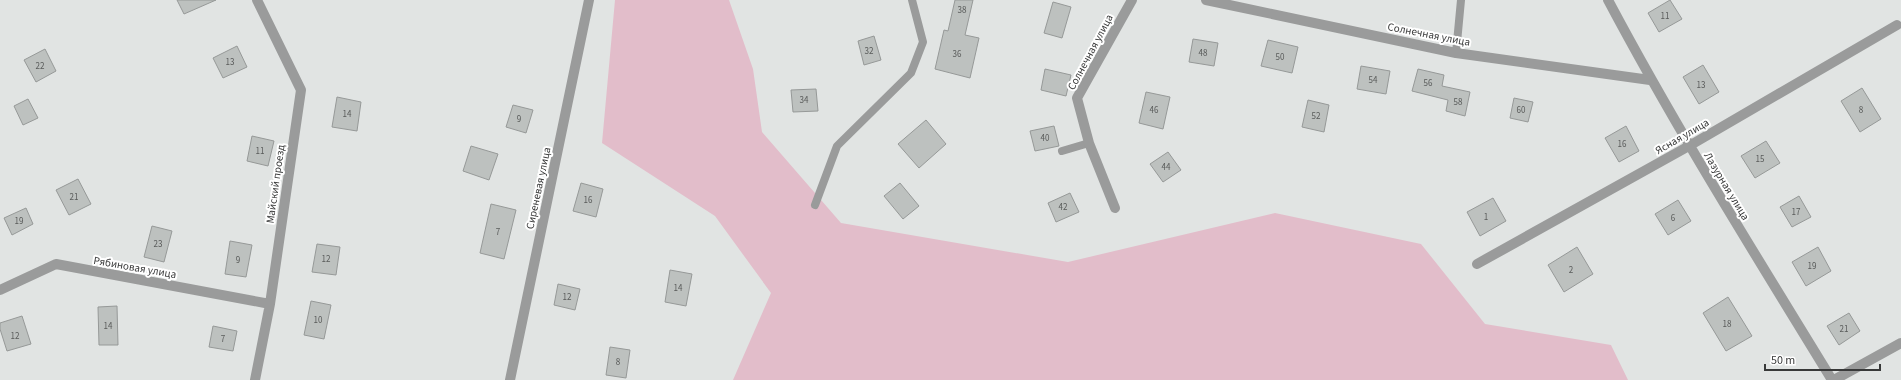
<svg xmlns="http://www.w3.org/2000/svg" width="1901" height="380" viewBox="0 0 1901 380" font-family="'Source Sans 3',sans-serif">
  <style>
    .green { fill: #e2bdca }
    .building { fill: #bdc1bf; stroke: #969998 }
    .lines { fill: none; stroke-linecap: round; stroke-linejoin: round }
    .service { stroke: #9a9b9b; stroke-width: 8 }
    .minor { stroke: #9a9b9b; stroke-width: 10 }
    .labels { text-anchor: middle; stroke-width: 4; stroke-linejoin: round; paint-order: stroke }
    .number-label { font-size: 9px; fill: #595b5a }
    .street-label { font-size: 11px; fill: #383939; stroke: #fff }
  </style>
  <rect width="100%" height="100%" fill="#e1e4e3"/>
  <path class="green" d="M615,0h114l24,69 9,63 79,91 227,39 207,-49 146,31 64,80 126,21 17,35h-895l38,-87 -56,-77 -113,-73z"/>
  <path class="building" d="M177,0h39l-32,14z
    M955,0h18l-8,35 14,3 -9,40 -35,-9 9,-39 4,1z
    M1670,0l12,19 -23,13 -11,-19z
    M1053,2l18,5 -9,31 -18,-5z
    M874,36l7,24 -17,5 -6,-24z
    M1193,39l25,4 -4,23 -25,-4z
    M1268,40l30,7 -6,26 -31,-7z
    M237,46l10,21 -24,11 -10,-20z
    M45,49l11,22 -20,11 -12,-22z
    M1703,65l16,27 -20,12 -16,-27z
    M1361,66l29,5 -4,23 -29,-5z
    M1045,69l26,6 -5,21 -25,-6z
    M1418,69l26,6 -2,11 28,6 -5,24 -19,-5 2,-11 -36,-9z
    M1862,88l19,31 -21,13 -19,-31z
    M816,89l2,22 -25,1 -2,-22z
    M1146,92l24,5 -7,32 -24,-6z
    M337,97l24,5 -4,29 -25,-4z
    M1514,98l19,4 -5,20 -18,-4z
    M28,99l10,19 -15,7 -9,-19z
    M1308,100l21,5 -5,27 -22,-5z
    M513,105l20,5 -7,23 -20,-6z
    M926,120l20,24 -27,24 -21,-24z
    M1054,126l5,20 -24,5 -5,-20z
    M1626,126l13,25 -20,11 -14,-24z
    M252,136l22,5 -6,25 -21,-5z
    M1766,141l14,22 -25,15 -14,-22z
    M471,146l27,8 -9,26 -26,-9z
    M1168,152l13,18 -18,12 -13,-18z
    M78,179l13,25 -22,11 -13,-25z
    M581,183l22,6 -7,28 -23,-6z
    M900,183l19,23 -16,13 -19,-23z
    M1070,193l9,19 -23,10 -8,-19z
    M1799,196l12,21 -19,10 -12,-20z
    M1493,198l13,23 -26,15 -13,-24z
    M1678,200l13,21 -23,14 -13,-21z
    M491,204l25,6 -12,49 -24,-6z
    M26,208l7,16 -21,11 -8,-17z
    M152,226l20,5 -8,31 -20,-5z
    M230,241l22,4 -6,32 -21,-3z
    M317,244l23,3 -4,28 -24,-3z
    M1577,247l16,27 -29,18 -16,-27z
    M1818,247l13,24 -25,15 -14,-24z
    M670,270l22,4 -6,32 -21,-4z
    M558,284l22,5 -5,21 -21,-5z
    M1728,297l24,39 -26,15 -23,-38z
    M311,301l20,4 -7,34 -20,-4z
    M117,306l1,39h-19l-1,-38z
    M1849,313l11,18 -21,14 -12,-19z
    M22,316l9,28 -24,7 -7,-22v-6z
    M213,326l24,5 -4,20 -24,-4z
    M610,347l20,3 -4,28 -20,-3z"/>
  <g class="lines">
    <path class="service" d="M1456,53l5,-53
      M1062,151l27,-8
      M815,205l22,-59 74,-73 12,-31 -11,-42"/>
    <path class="minor" d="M1206,0l250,53 194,27
      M1608,0c69,130 147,254 224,380
      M1115,208l-26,-65 -12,-45 55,-98
      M1477,264l212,-118 208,-121
      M0,290l56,-26 214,40
      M255,380l15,-76 31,-214 -44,-90
      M510,380l79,-380
      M1834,380l67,-37"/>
  </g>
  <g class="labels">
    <g class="number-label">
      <text x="962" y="13">38</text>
      <text x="1665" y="19">11</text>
      <text x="869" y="54">32</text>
      <text x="1203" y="56">48</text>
      <text x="957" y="57">36</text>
      <text x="1280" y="60">50</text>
      <text x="230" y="65">13</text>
      <text x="40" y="69">22</text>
      <text x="1373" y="83">54</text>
      <text x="1428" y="86">56</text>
      <text x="1701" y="88">13</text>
      <text x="804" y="103">34</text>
      <text x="1458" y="105">58</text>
      <text x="1154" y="113">46</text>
      <text x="1521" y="113">60</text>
      <text x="1861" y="113">8</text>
      <text x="347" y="117">14</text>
      <text x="1316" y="119">52</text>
      <text x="519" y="122">9</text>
      <text x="1045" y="141">40</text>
      <text x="1622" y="147">16</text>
      <text x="260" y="154">11</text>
      <text x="1760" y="162">15</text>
      <text x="1166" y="170">44</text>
      <text x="74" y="200">21</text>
      <text x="588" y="203">16</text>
      <text x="1063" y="210">42</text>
      <text x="1796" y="215">17</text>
      <text x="1486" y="220">1</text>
      <text x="1673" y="221">6</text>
      <text x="19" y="224">19</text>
      <text x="498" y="235">7</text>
      <text x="158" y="247">23</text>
      <text x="326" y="262">12</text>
      <text x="238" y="263">9</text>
      <text x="1812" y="269">19</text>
      <text x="1571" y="273">2</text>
      <text x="678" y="291">14</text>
      <text x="567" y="300">12</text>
      <text x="318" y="323">10</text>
      <text x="1727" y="327">18</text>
      <text x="108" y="329">14</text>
      <text x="1844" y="332">21</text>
      <text x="15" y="339">12</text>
      <text x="223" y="342">7</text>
      <text x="618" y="365">8</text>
    </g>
    <g class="street-label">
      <text transform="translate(1429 34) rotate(11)" y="4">Солнечная улица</text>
      <text transform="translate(1090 52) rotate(-62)" y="4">Солнечная улица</text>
      <text transform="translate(1682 136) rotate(-30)" y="4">Ясная улица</text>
      <text transform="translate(275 184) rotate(-82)" y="4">Майский проезд</text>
      <text transform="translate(1727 186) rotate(59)" y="4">Лазурная улица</text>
      <text transform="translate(538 188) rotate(-78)" y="4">Сиреневая улица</text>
      <text transform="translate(135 267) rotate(10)" y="4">Рябиновая улица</text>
    </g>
  </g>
  <path d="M1765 364v6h115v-6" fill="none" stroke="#383939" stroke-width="2"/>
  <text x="1771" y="364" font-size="12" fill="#383939" stroke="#ffffff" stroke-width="3" paint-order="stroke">50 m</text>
</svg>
